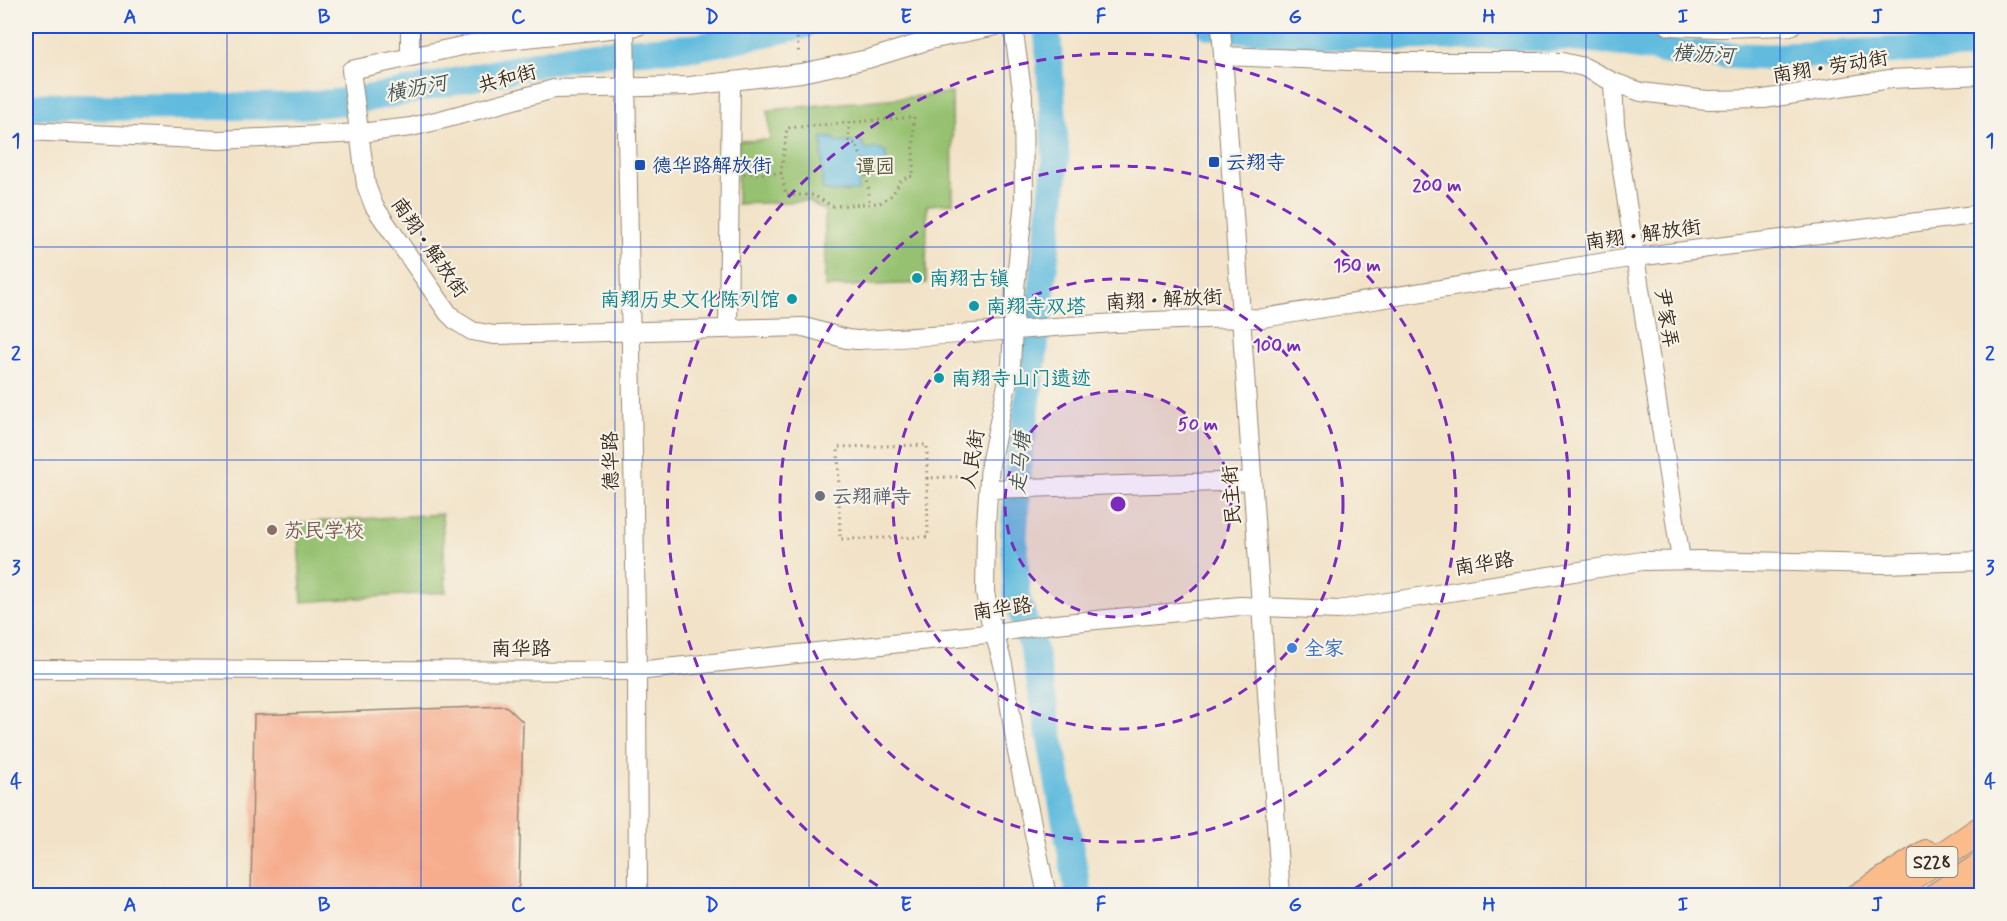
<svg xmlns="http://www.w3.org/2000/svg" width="2007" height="921" viewBox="0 0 2007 921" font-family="Mynerve,'LXGW WenKai TC',sans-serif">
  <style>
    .green { fill: #96c16f; stroke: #687646; stroke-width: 1.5 }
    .water { fill: #60bbde; stroke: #4e727e; stroke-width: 1.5 }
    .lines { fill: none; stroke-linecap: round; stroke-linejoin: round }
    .river { stroke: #60bbde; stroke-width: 27 }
    .building { fill: #f6ad8e }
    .minor-casing { stroke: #968673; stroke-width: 20 }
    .major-casing { stroke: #968673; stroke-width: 26 }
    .highway-casing { stroke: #968673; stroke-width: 29 }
    .path { stroke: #968673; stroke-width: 3; stroke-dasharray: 1.5 4.5; stroke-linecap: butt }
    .minor { stroke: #fff; stroke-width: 18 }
    .major { stroke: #fabc8b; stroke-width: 24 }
    .highway { stroke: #fabc8b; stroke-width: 27 }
    .grid { fill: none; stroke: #1d4ed8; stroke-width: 1.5; stroke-opacity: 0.55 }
    .ring { fill: none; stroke: #7b2cbf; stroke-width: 3; stroke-dasharray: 10 8 }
    .transit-dot { fill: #1a4fb4; stroke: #f7f3e8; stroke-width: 2 }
    .culture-dot { fill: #0f9aa8; stroke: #f7f3e8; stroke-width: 2 }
    .worship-dot { fill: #6b7280; stroke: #f7f3e8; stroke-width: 2 }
    .education-dot { fill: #8d6e63; stroke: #f7f3e8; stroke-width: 2 }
    .shop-dot { fill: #3f7fe0; stroke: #f7f3e8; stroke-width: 2 }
    .labels { text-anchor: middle; stroke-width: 4.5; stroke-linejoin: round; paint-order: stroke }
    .shield { fill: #f7f3e8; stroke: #73665b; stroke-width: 1.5 }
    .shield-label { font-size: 18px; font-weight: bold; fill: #3b2a1e }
    .street-label { font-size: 20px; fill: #3b2a1e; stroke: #f7f3e8 }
    .transit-label { font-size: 20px; fill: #164399; stroke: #f7f3e8; text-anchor: start }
    .park-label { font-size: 20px; fill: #565736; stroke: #f7f3e8 }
    .culture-label { font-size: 20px; fill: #0d838f; stroke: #f7f3e8; text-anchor: start }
    .worship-label { font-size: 20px; fill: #5b616d; stroke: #f7f3e8; text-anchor: start }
    .education-label { font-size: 20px; fill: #785e54; stroke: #f7f3e8; text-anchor: start }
    .shop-label { font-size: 20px; fill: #366cbe; stroke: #f7f3e8; text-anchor: start }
    .water-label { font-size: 21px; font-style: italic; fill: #465658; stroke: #f7f3e8 }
    .centre { fill: #7b2cbf; stroke: #f7f3e8; stroke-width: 3 }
    .ring-label { font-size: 18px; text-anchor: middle; font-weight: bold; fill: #7b2cbf; stroke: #f7f3e8; stroke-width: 4.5; stroke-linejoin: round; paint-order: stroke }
    .neatline { fill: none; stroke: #1d4ed8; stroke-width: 2 }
    .grid-label { font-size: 20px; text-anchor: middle; font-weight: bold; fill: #1d4ed8 }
  </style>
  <rect width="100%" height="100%" fill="#f7f3e8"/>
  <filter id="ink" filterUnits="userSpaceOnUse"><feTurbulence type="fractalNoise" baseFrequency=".0167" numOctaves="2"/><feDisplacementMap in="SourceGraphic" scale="12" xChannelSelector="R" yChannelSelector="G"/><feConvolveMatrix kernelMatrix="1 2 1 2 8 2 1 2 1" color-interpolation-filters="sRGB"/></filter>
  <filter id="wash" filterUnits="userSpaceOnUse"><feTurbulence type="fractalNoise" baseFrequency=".008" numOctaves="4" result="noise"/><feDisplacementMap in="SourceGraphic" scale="24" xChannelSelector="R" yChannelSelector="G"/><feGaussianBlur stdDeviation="1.35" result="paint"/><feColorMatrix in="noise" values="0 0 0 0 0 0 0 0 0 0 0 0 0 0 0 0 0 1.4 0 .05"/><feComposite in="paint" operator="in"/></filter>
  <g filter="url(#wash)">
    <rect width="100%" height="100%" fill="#f2e3c8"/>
    <path class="green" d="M952,93l1,110 -26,2 -1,78 -101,4v-76l-16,-10 -72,3 1,-63 32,-1 -2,-30z
      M442,514l4,78 -144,10 -5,-79z"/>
    <path class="water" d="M822,137l10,1 8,4h22l4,8 11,-2 9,5 1,17 -13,1 -14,9 -2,11 -27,1 -9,-3z"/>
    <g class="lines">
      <path class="river" d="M1047,26l9,132 -17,159 -21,153 -4,68 3,60 18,57 44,241
        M1210,26l98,10 255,2 41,3 74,12 88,4 216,-11
        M26,106l97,1 174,-1 54,-5 53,-9 181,-38 112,-7 105,-21"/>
    </g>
    <g id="blocks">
      <path class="building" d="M506,706l17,16 -4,164 -8,10h-260l3,-181z"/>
    </g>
  </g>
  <g filter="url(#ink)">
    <use href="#blocks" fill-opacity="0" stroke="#968673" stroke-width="1.5"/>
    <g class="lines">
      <g class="minor-casing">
        <path id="minor" d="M625,26l12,645 1,225
          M638,26l-167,18 -120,26 15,115 8,21 74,107 8,8 16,10 22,4 310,-8 43,12 10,1c135,-6 270,-22 406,-22l373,-61 346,-43
          M1013,26l10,71 1,103 -9,89 -4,77 -21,98 -4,61 -1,67 5,27 13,45 14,88 30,144
          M1221,26l60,870
          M1669,26l52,2 70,-2
          M410,56v-30
          M1224,56l151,6h187l22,5 29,15 28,10 66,8 57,-1 126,-20 92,-4
          M1613,82l2,42 66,436
          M26,131l194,9 140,-7 51,-6 33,-8 110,-30 136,-3 111,-13 67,-14 62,-19 66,-14
          M728,329l3,-248
          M989,489l263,-8
          M26,669l611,2 358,-38 50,-8 195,-19 98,4 304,-49 60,-1 180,4 100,-3"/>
      </g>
      <g class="major-casing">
        <path id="major" d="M1857,896l69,-44
          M1969,896l13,-8"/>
      </g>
      <g class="highway-casing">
        <path id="highway" d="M1883,896l99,-67
          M1937,896l45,-31"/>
      </g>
      <path class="path" d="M796,26l3,30
        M849,122v19l8,4c2,8 6,13 7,18 3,14 5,26 5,40
        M744,174l37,-1 6,-45 127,-11 -1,59 -11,3 -10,16 -12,8 -48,3 -19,-11h-27l-5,-22
        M927,478l1,59 -88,2 -2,-92 89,-2v33l46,-2"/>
      <use href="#minor" class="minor"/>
      <use href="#major" class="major"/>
      <use href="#highway" class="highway"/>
    </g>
  </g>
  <path class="grid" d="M227,26v870M421,26v870M615,26v870M809,26v870M1004,26v870M1198,26v870M1392,26v870M1586,26v870M1780,26v870M26,247h1956M26,460h1956M26,674h1956"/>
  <circle cx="1118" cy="504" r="113" fill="#7b2cbf" fill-opacity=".12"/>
  <g class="ring">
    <circle cx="1118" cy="504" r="113"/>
    <circle cx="1118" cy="504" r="225"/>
    <circle cx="1118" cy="504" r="338"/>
    <path d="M893 895A451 451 0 1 1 1344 895"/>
  </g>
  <g class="transit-dot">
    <rect x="1208" y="156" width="12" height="12" rx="3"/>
    <rect x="634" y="159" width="12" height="12" rx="3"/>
  </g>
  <g class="culture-dot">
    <circle cx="917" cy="278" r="6"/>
    <circle cx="792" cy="299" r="6"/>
    <circle cx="974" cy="306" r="6"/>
    <circle cx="939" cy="378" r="6"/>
  </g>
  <circle class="worship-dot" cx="820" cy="496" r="6"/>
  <circle class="education-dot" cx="272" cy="530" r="6"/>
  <circle class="shop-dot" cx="1292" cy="648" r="6"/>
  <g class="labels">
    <rect class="shield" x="1906.5" y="847" width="51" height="30" rx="4.5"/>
    <g class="shield-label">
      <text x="1932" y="868">S228</text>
    </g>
    <g class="street-label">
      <text transform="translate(1830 66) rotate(-9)" y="7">南翔 • 劳动街</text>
      <text transform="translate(507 78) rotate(-15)" y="7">共和街</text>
      <text transform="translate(1643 234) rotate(-8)" y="7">南翔 • 解放街</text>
      <text transform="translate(430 247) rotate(55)" y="7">南翔 • 解放街</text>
      <text transform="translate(1164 299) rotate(-3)" y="7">南翔 • 解放街</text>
      <text transform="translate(1667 318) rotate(81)" y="7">尹家弄</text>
      <text transform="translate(972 459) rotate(-81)" y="7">人民街</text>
      <text transform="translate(610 461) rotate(-91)" y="7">德华路</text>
      <text transform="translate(1231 495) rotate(-94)" y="7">民主街</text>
      <text transform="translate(1484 563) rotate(-9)" y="7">南华路</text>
      <text transform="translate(1002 608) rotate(-8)" y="7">南华路</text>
      <text x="521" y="655">南华路</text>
    </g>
    <g class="transit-label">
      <text x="1226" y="169">云翔寺</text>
      <text x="652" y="172">德华路解放街</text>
    </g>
    <g class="park-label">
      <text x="875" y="173">谭园</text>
    </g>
    <g class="culture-label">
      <text x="929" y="285">南翔古镇</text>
      <text x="780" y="306" text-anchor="end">南翔历史文化陈列馆</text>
      <text x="986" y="313">南翔寺双塔</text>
      <text x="951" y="385">南翔寺山门遗迹</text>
    </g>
    <g class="worship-label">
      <text x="832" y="503">云翔禅寺</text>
    </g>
    <g class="education-label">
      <text x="284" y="537">苏民学校</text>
    </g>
    <g class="shop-label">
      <text x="1304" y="655">全家</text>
    </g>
    <g class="water-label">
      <text transform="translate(1703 54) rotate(3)" y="7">横沥河</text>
      <text transform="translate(416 88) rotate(-11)" y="7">横沥河</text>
      <text transform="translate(1020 463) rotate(-85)" y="7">走马塘</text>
    </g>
  </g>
  <circle cx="1118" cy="504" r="9" class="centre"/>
  <g class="ring-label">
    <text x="1437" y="191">200 m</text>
    <text x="1357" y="271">150 m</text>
    <text x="1277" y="351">100 m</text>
    <text x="1198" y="430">50 m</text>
  </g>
  <rect width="2007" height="921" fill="none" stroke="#f7f3e8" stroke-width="66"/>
  <rect x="33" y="33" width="1941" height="855" class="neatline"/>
  <g class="grid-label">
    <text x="130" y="23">A</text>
    <text x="324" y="23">B</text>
    <text x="518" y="23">C</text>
    <text x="712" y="23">D</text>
    <text x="906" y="23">E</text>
    <text x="1101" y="23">F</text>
    <text x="1295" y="23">G</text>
    <text x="1489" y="23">H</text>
    <text x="1683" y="23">I</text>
    <text x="1877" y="23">J</text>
    <text x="16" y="147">1</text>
    <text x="1990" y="147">1</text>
    <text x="16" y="360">2</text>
    <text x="1990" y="360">2</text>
    <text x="16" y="574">3</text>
    <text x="1990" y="574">3</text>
    <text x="16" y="788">4</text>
    <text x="1990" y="788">4</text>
    <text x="130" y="911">A</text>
    <text x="324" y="911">B</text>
    <text x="518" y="911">C</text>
    <text x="712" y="911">D</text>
    <text x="906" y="911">E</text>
    <text x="1101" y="911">F</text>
    <text x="1295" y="911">G</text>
    <text x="1489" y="911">H</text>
    <text x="1683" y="911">I</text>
    <text x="1877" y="911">J</text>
  </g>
</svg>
